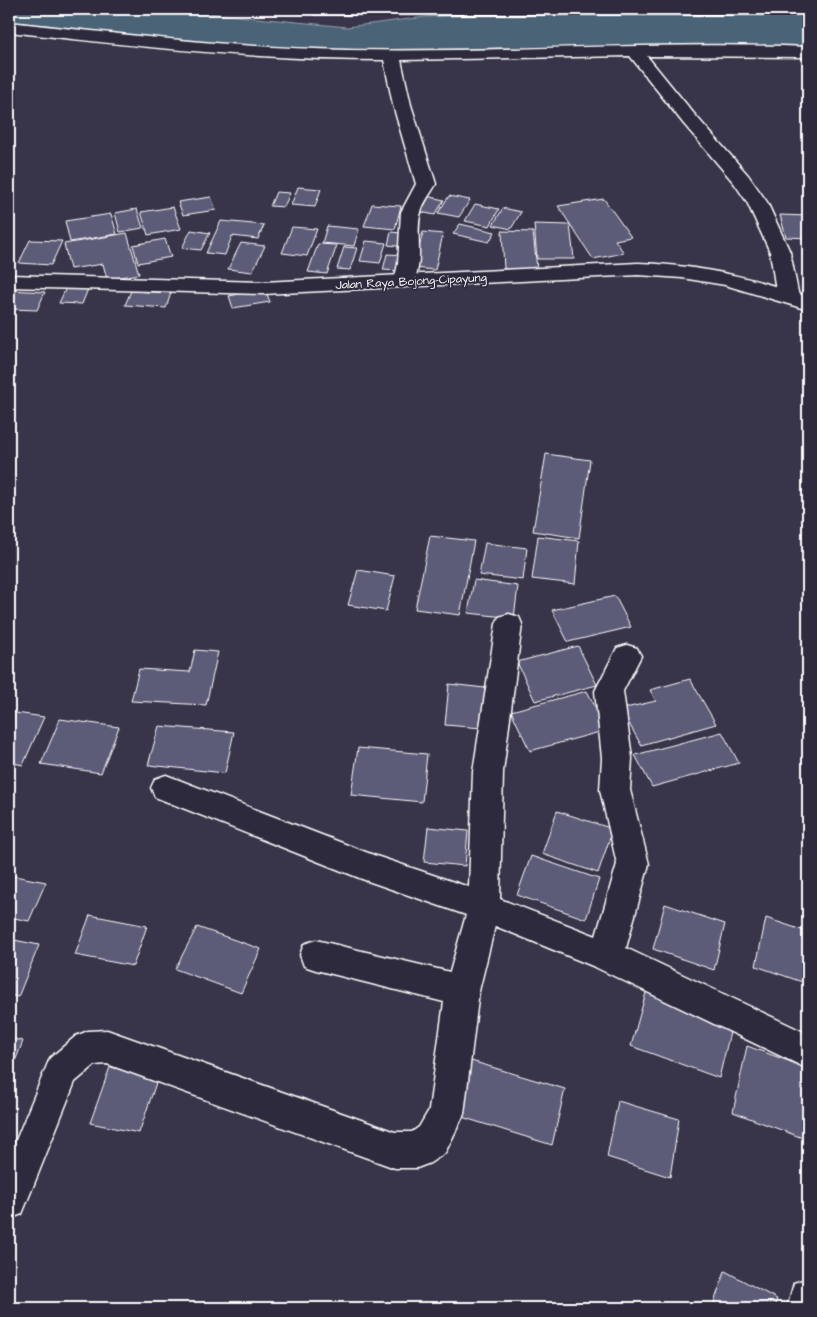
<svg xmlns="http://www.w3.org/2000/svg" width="817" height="1317" viewBox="0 0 817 1317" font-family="'Architects Daughter',sans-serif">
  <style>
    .water { fill: #4c6377; stroke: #94a1ad }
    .building { fill: #5c5b79; stroke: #fff }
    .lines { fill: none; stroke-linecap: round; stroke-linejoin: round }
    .minor-casing { stroke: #fff; stroke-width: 3 }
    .tertiary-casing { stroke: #fff; stroke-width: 3 }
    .minor { fill: #2f2a3d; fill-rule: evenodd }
    .tertiary { fill: #2f2a3d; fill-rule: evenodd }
    .labels { text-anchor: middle; stroke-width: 4; stroke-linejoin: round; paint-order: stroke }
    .far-street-label { font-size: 12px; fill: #fff; stroke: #2f2a3d }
  </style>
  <rect width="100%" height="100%" fill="#383449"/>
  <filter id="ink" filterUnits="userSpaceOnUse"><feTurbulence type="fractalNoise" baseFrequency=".02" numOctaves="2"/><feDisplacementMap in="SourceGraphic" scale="10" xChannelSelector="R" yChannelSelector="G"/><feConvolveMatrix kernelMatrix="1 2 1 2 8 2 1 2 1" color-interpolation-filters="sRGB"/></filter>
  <g filter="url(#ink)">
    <path class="water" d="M9,9h158l180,18 78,-10 170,-7 213,-1v42l-152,-1 -265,4 -187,-6 -195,-21z"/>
    <path class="building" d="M298,187l23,2 -6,18 -24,-2z
      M276,192l14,1 -6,14 -14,-1z
      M426,196l18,4 -9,15 -19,-4z
      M449,196l21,4 -11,17 -21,-4z
      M211,197l5,13 -33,5 -5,-13z
      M604,199l27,38 -16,3 9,13 -31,6 -35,-53z
      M372,204l29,2 -6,23 -31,-3z
      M475,204l24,5 -9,17 -25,-5z
      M173,207l8,22 -33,6 -7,-23z
      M503,208l18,4 -10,17 -18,-4z
      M137,209l6,19 -23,4 -5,-19z
      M111,214l6,20 -47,8 -5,-21z
      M780,215l28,1v22l-22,-1z
      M221,221l43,4 -6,14 -26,-3 -7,19 -19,-2z
      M460,224l35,8 -6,10 -36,-8z
      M534,224l36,1 4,34h-37z
      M327,226l32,3 -5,17 -32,-3z
      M292,227l25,2 -10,27 -25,-3z
      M191,230l19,3 -9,17 -19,-2z
      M502,231l31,1 4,37h-33z
      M391,232l18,2 -4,13 -17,-2z
      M423,232l20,2 -8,36 -21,-2z
      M127,233l12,41 -32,5 -4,-15 -33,5 -6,-25z
      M165,239l6,18 -33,6 -5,-18z
      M30,240l32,1 -11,24 -32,-2z
      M366,241l20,2 -6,20 -20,-2z
      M241,243l24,3 -13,26 -24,-3z
      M318,244l19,1 -10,29 -19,-2z
      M344,247l13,1 -7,22 -13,-1z
      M387,254l17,1 -4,16 -17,-1z
      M66,288l22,1 -6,15 -23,-1z
      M265,289l5,13 -37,6 -4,-12z
      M9,290l36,2 -8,18 -28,-1z
      M131,291l40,2 -5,15 -41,-3z
      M546,454l44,6 -11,78 -46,-7z
      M430,536l44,5 -14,74 -45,-6z
      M538,536l41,5 -4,43 -43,-5z
      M485,543l42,5 -4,32 -44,-5z
      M358,570l37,6 -9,35 -38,-6z
      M474,580l44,6 -4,32 -46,-5z
      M615,596l16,31 -63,15 -16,-32z
      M578,646l19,39 -62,16 -18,-39z
      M195,650l23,2 -12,53 -75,-4 8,-32 51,3z
      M690,679l26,45 -75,21 -20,-36 35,-8 -6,-11z
      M449,684l36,4 -3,40 -37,-3z
      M587,691l20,39 -77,21 -19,-40z
      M9,712l35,5 -21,48 -14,-3z
      M60,719l59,8 -18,46 -60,-9z
      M159,726l75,6 -9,41 -77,-8z
      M722,732l17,31 -87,24 -17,-32z
      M358,748l69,6 -5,48 -71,-7z
      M557,811l56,18 -15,44 -56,-19z
      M428,827l40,4 -3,35 -41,-4z
      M531,856l68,23 -13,40 -69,-24z
      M9,875l37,7 -17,39 -20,-4z
      M665,904l60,20 -11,46 -61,-21z
      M90,915l57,11 -14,40 -58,-11z
      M766,918l42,14v52l-52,-18z
      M197,927l64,22 -20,44 -66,-24z
      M9,939l30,6 -21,52 -9,-2z
      M647,989l86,31 -14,58 -88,-32z
      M9,1038l14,3 -14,36z
      M747,1046l61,22v72l-75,-28z
      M468,1060l97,29 -13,56 -100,-31z
      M110,1067l48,10 -19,56 -49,-10z
      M618,1101l61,18 -9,58 -63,-20z
      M725,1271l52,28 -3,9h-62z"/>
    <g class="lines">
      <g class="minor-casing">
        <path id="minor" d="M307,9h496l-2,3 -6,2h-480l-6,-2z
          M9,22c112,12 224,26 337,28 153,3 308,-9 462,-3v10l-161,-1 48,59 53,60 19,27 23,50 9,45 -4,4 -7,2 -7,-2 -4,-4 -7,-45 -23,-50 -13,-19 -51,-60 -53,-67 -229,4 10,45 25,79c-5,9 -13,19 -15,28 -7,23 5,52 -10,73l-7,2 -7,-2 -3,-4 4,-17 3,-52 15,-28 -23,-79 -9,-45c-126,0 -250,-14 -375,-28z
          M509,614l10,3 3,7 -19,148 -3,127 96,37 21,-72 -17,-74 2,-32 -7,-67 22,-43 10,-3 10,3 4,8 -18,35 9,67 -2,32 19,74 -23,84 182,86v35l-213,-102 -100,-41 -16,65 -15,123 -19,39 -15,10 -13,5h-22l-288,-104 -12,1 -20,17 -53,132 -13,5v-62l41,-99 26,-22 12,-5 19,-1 288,102h17l7,-5 10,-17 15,-108 -128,-32 -12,-4 -4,-11 4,-11 12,-4 134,32 16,-57 -104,-36 -207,-82 -4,-9 4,-9 11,-4 210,81 93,31 4,-115 23,-148 3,-7z
          M808,1278v30h-21l7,-25z"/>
      </g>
      <g class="tertiary-casing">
        <path id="tertiary" d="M638,263c59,2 115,14 170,34v13l-83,-25 -43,-7 -44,-3 -375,19 -254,-7v-12l254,7z"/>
      </g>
      <use href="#minor" class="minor"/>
      <use href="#tertiary" class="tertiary"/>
    </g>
  </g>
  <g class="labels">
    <g class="far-street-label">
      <text transform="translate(411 281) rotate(-3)" y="4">Jalan Raya Bojong-Cipayung</text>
    </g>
  </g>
  <rect width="817" height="1317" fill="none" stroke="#2f2a3d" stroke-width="30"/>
  <rect x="15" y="15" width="787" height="1287" fill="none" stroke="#fff" stroke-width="2" filter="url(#ink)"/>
</svg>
